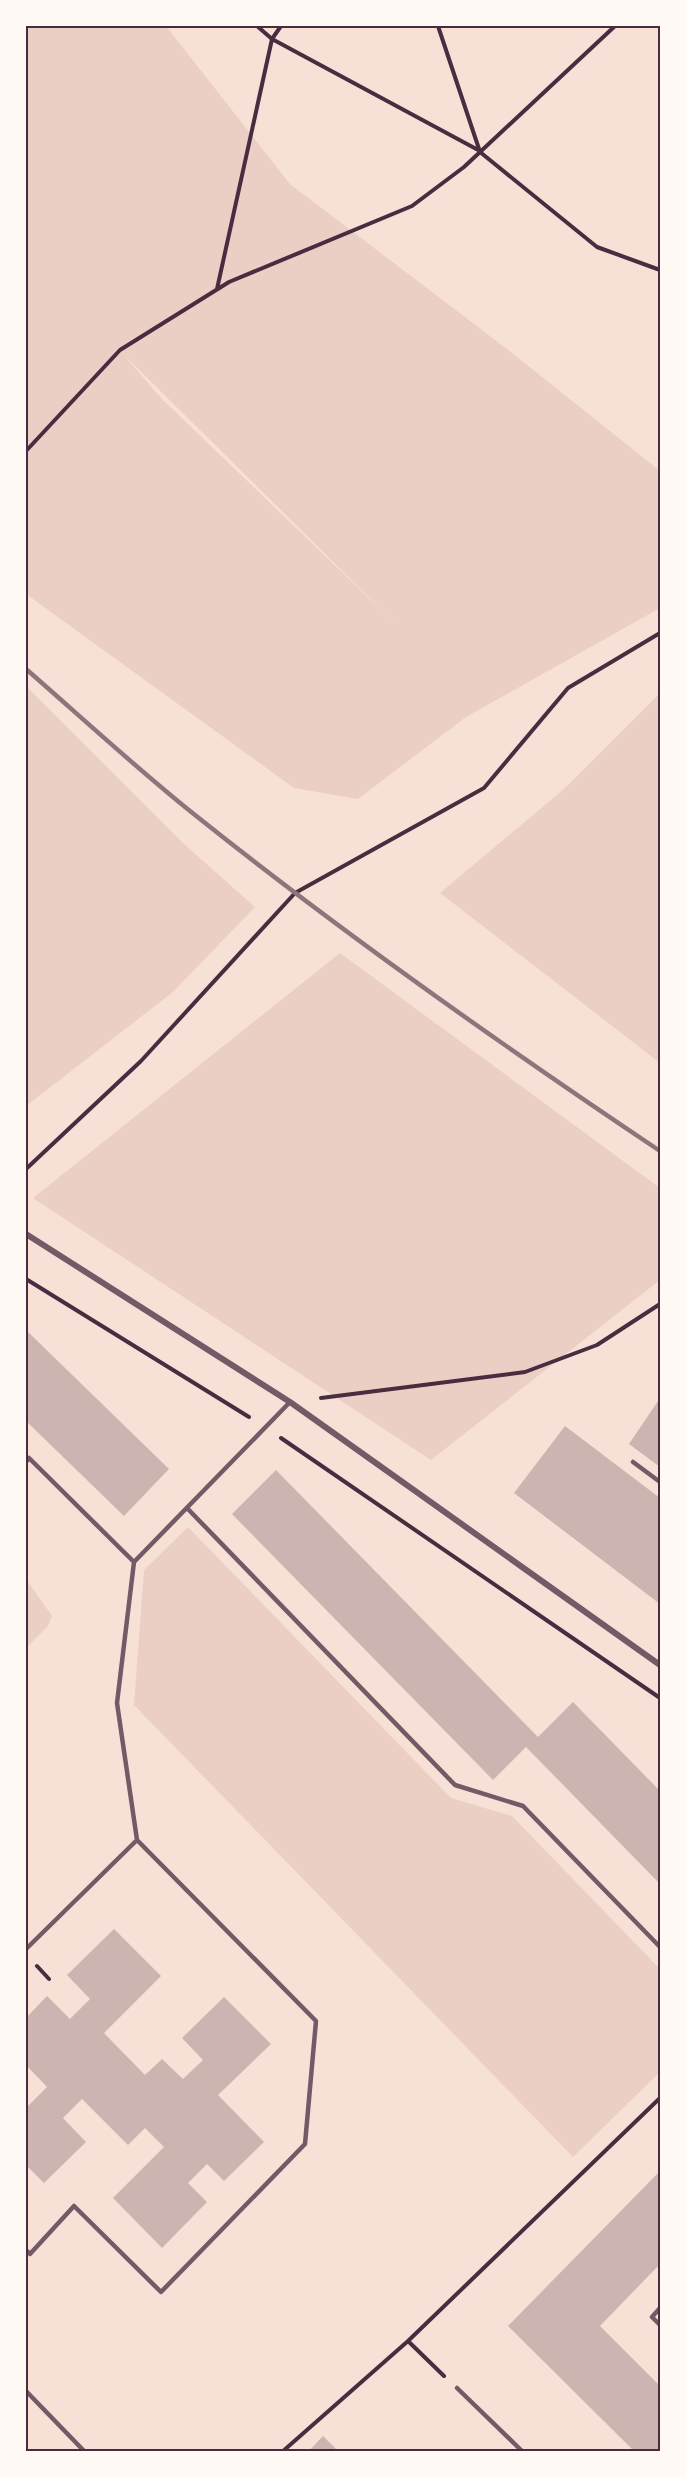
<svg xmlns="http://www.w3.org/2000/svg" width="686" height="2477" viewBox="0 0 686 2477" font-family="'Noto Sans',sans-serif">
  <style>
    .green { fill: #ebcfc5; fill-rule: evenodd }
    .building { fill: #ccb4b1 }
    .lines { fill: none; stroke-linecap: round; stroke-linejoin: round }
    .path { stroke: #4a2c40; stroke-width: 4 }
    .service { stroke: #755966; stroke-width: 4.5 }
    .minor { stroke: #755966; stroke-width: 6 }
    .rail { stroke: #8f747c; stroke-width: 4.5 }
    .neatline { fill: none; stroke: #4a2c40; stroke-width: 2 }
  </style>
  <rect width="100%" height="100%" fill="#f7e1d7"/>
  <path class="green" d="M26,26h140l124,158 217,165 153,122v137l-194,109 -108,82 -64,-11 -268,-194zM123,354l271,268 -232,-223z
    M26,686l158,158 71,63 -82,85 -147,114z
    M660,693v370l-220,-170 125,-105z
    M340,953l320,235v92l-229,180 -398,-262z
    M188,1527l263,271 61,18 148,153v103l-87,85 -439,-452 10,-135z
    M26,1579l26,37 -4,10 -22,22z"/>
  <path class="building" d="M26,1330l143,139 -45,47 -98,-95z
    M660,1398v69l-31,-23z
    M565,1426l95,72v106l-146,-111z
    M276,1470l262,267 35,-35 87,89v93l-134,-137 -33,33 -261,-266z
    M114,1929l47,47 -57,57 41,42 17,-16 21,20 20,-19 -21,-22 42,-41 47,47 -53,51 46,47 -40,39 -17,-17 -19,19 19,19 -45,46 -49,-50 51,-51 -19,-19 -17,17 -46,-46 -19,19 23,24 -42,41 -18,-18v-57l21,-21 -21,-22v-47l21,-22 23,23 20,-20 -23,-24z
    M660,2171v93l-60,62 60,60v66h-25l-127,-126z
    M323,2436l16,16h-31z"/>
  <g class="lines">
    <path class="path" d="M257,26l15,13 208,112
      M438,26l42,126 117,95 63,23
      M217,289l55,-250 9,-13
      M26,451l94,-101 109,-68 183,-76 52,-39 151,-141
      M26,1169l115,-108 154,-168 189,-105 84,-100 92,-55
      M26,1279l223,138
      M321,1398l204,-26 72,-27 63,-41
      M281,1438l379,260
      M37,1966l12,13
      M408,2341l36,35
      M282,2452l126,-111 252,-243"/>
    <path class="service" d="M26,1462l3,-4 105,104 156,-160
      M633,1462l27,20
      M187,1508l268,277 68,21 137,141
      M26,1949l111,-109
      M26,2250l4,4 44,-48 87,86 144,-148 11,-123 -179,-181 -20,-137 17,-141
      M660,2308l-8,9 8,8
      M457,2388l66,64
      M26,2391l59,61"/>
    <path class="minor" d="M26,1234l264,168 370,263"/>
    <path class="rail" d="M26,669c54,47 108,97 164,142 151,121 310,233 470,340"/>
  </g>
  <rect width="686" height="2477" fill="none" stroke="#fffaf5" stroke-width="54"/>
  <rect x="27" y="27" width="632" height="2423" class="neatline"/>
</svg>
